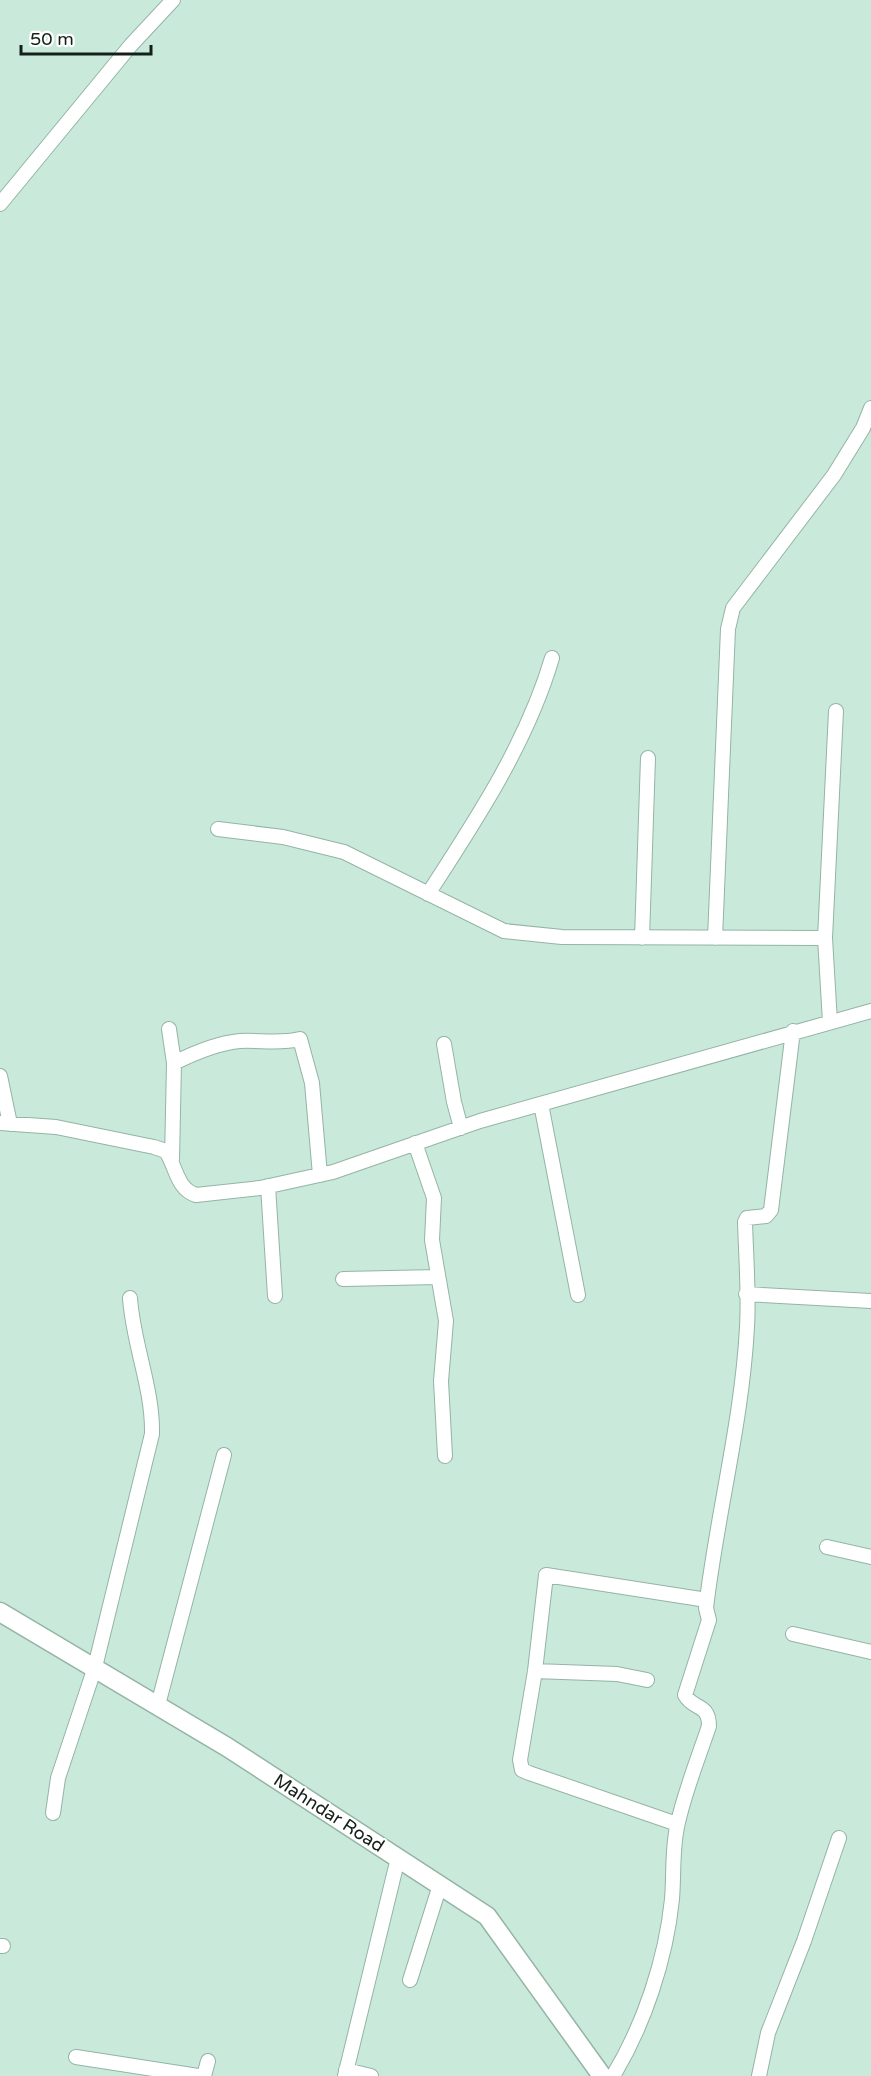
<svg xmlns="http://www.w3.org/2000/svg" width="871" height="2076" viewBox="0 0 871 2076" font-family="'Varela Round',sans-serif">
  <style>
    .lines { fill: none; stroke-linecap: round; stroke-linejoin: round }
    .minor-casing { stroke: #94b4a5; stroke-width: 16 }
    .tertiary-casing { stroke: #94b4a5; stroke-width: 21 }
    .minor { stroke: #fff; stroke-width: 14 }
    .tertiary { stroke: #fff; stroke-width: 18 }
    .labels { text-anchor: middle; stroke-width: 4.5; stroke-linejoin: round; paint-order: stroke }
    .street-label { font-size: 18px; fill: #14201a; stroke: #fff }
  </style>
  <rect width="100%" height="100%" fill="#c9eada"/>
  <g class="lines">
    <g class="minor-casing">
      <path id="minor" d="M0,204l131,-159 42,-45
        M218,829l65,8 61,15 160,79 58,6 263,1
        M428,894c48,-74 99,-151 124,-236
        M642,938l6,-180
        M715,938l13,-309 5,-21 101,-133 29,-47 8,-20
        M830,1022l-5,-84 11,-227
        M169,1029l5,34 -2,97
        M444,1044l10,58 7,26
        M174,1063c20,-10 43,-20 66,-22 21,-1 39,3 60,-2l12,44 8,92
        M0,1076l10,48
        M541,1104l37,191
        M0,1123l56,4 98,20 12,4c10,16 11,38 30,44l64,-7 73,-16 147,-51 391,-110
        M415,1143l19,55 -2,42 14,81 -5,60 4,75
        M268,1186l7,110
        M343,1279l95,-2
        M746,1294l125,7
        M827,1547l44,10
        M793,1634l78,18
        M535,1671l82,3 30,6
        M158,1705l66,-250
        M53,1813l5,-35 37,-111 57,-233c1,-46 -19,-90 -22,-136
        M677,1824l-148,-51 -7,-3 -2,-10 15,-89 11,-96 161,25
        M0,1946h3
        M410,1980l30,-95
        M76,2057l122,19
        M346,2070l25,6
        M204,2076l4,-15
        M345,2076l53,-218
        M613,2076c31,-51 53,-117 59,-177 2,-24 0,-48 5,-72 7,-34 21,-68 32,-101 0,-23 -16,-16 -24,-31l24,-75 -3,-12c11,-94 36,-186 41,-281 2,-34 -1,-70 -2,-105l2,-4 19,-2 5,-6 22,-179
        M759,2076l9,-43 36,-92 35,-103"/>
    </g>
    <g class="tertiary-casing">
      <path id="tertiary" d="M0,1612l227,135 260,169 115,160"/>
    </g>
    <use href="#minor" class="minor"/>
    <use href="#tertiary" class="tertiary"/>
  </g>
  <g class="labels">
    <g class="street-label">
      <text transform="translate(329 1813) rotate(33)" y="6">Mahndar Road</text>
    </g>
  </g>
  <path d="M21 45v9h130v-9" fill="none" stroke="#14201a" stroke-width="3"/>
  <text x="30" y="45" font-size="18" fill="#14201a" stroke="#ffffff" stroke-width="4.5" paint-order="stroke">50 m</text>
</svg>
